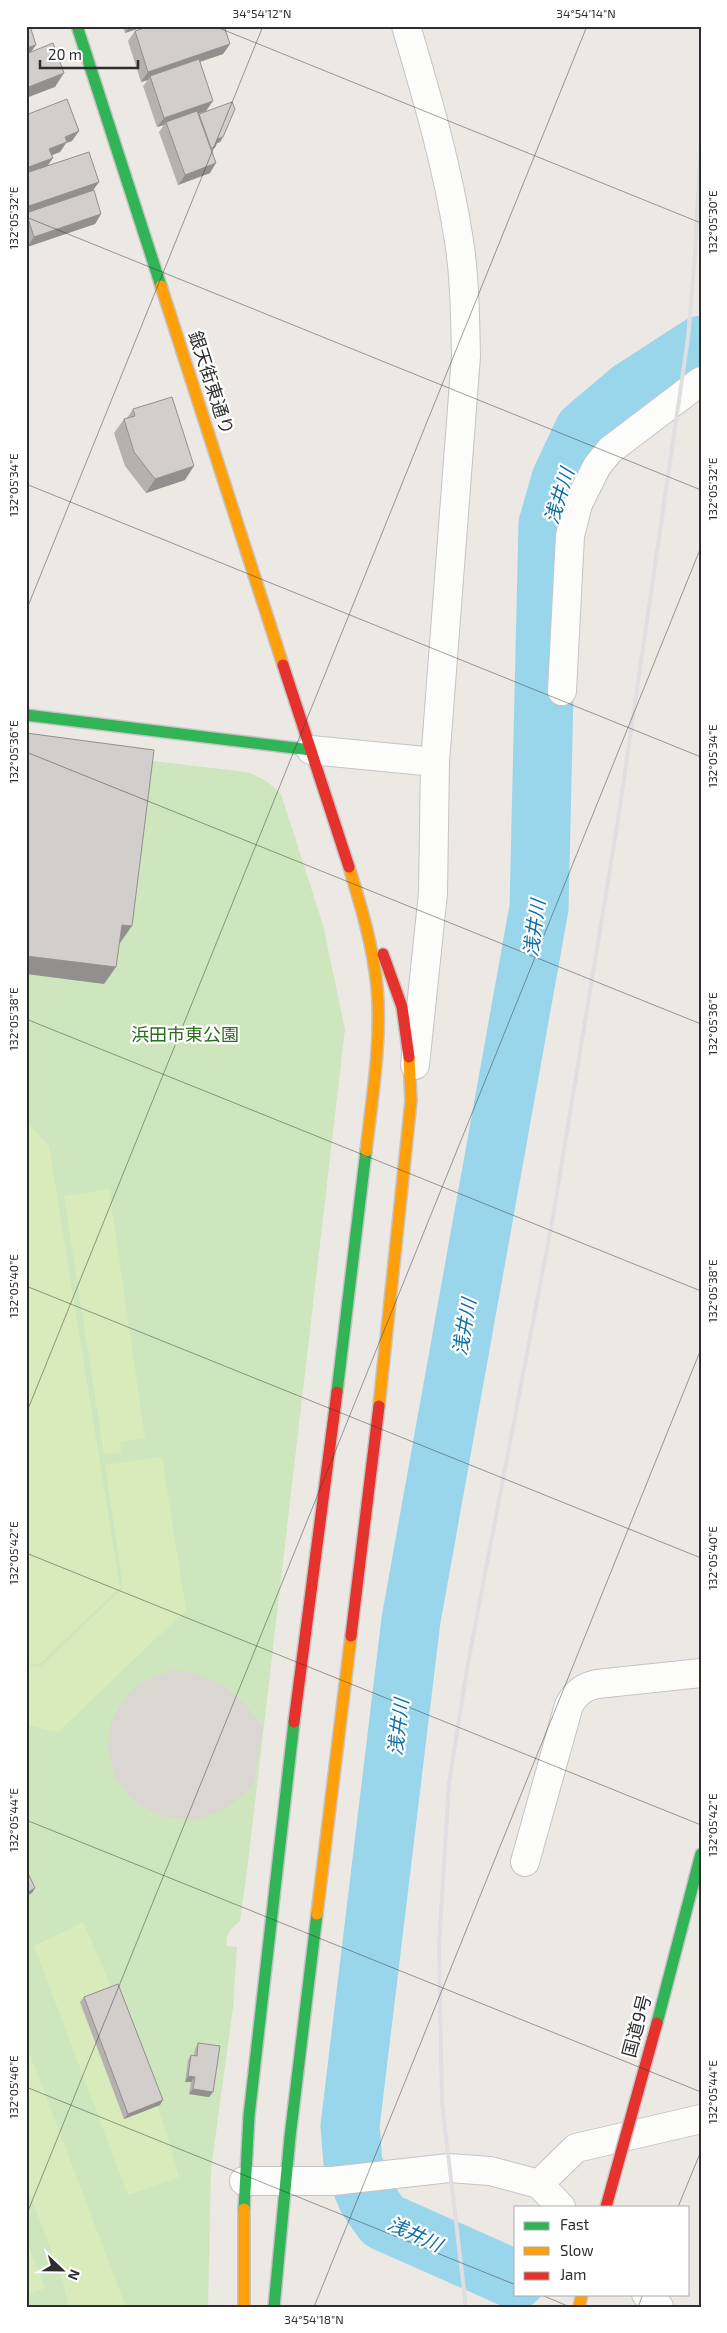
<svg xmlns="http://www.w3.org/2000/svg" width="727" height="2333" viewBox="0 0 727 2333" font-family="'Exo 2','Noto Sans JP',sans-serif">
  <style>
    .green { fill: #cee6be }
    .pitch { fill: #d9eabb }
    .plaza { fill: #dad6d2 }
    .lines { fill: none; stroke-linecap: round; stroke-linejoin: round }
    .river { stroke: #99d6ec; stroke-width: 59 }
    .street-casing { stroke: #c5c4c5; stroke-width: 30 }
    .fast-casing { stroke: #c5c4c5; stroke-width: 14 }
    .slow-casing { stroke: #c5c4c5; stroke-width: 14 }
    .jam-casing { stroke: #c5c4c5; stroke-width: 14 }
    .street { stroke: #fcfcfb; stroke-width: 28 }
    .fast { stroke: #30b455; stroke-width: 11 }
    .slow { stroke: #ff9f0a; stroke-width: 11 }
    .jam { stroke: #e5322d; stroke-width: 11 }
    .rail { stroke: #dfdfe1; stroke-width: 4 }
    .jam-bridge-casing { stroke: #c6c5c4; stroke-width: 14; stroke-linecap: butt }
    .jam-bridge { stroke: #e5322d; stroke-width: 11 }
    .wall { fill: #b4b1af }
    .shaded-wall { fill: #92908e }
    .building { fill: #d1cecb; stroke: #92908e }
    .ticks { fill: none; stroke: #2e2e2e; stroke-width: 1; stroke-opacity: 0.45 }
    .labels { text-anchor: middle; stroke-width: 4.5; stroke-linejoin: round; paint-order: stroke }
    .street-label { font-size: 18px; fill: #2e2e2e; stroke: #fff }
    .park-label { font-size: 18px; fill: #2c6e1b; stroke: #fff }
    .water-label { font-size: 19px; font-style: italic; fill: #0d6fa3; stroke: #fff }
    .neatline { fill: none; stroke: #2e2e2e; stroke-width: 2 }
    .ticks-label { font-size: 12px; text-anchor: middle; fill: #2e2e2e }
  </style>
  <rect width="100%" height="100%" fill="#ece8e4"/>
  <path class="green" d="M26,746l220,26c15,5 24,10 35,22l42,131 22,104 -97,834 -8,58c-9,8 -15,12 -13,25l10,1 -4,61 -22,161 -3,138h-182z"/>
  <path class="pitch" d="M26,1121l23,25 71,441 -81,78 -13,-3z
    M109,1189l36,249 -25,4 1,11 -17,1 -40,-258z
    M162,1457l24,153 -128,122 -32,-7v-61l14,3 83,-79 -18,-123z
    M83,1922c37,83 73,168 96,255l-51,18 -94,-249z
    M26,2044l100,263h-58l-5,-25 -37,-98z
    M26,2238l19,50 -19,7z"/>
  <path class="plaza" d="M169,1671h18l37,14 22,20 17,22 -10,59 -26,22 -31,12 -31,-3 -20,-9 -16,-11 -15,-22 -6,-28 2,-22 11,-22 14,-17z"/>
  <g class="lines">
    <path class="river" d="M516,2280l-133,-59 -16,-23 -14,-34 -3,-38 61,-506 128,-712 9,-384 13,-45 23,-49 46,-39 71,-46"/>
    <g class="street-casing">
      <path id="street" d="M406,26c21,71 42,142 53,215 6,38 6,77 7,115l-31,406 -2,131 -18,172
        M562,691l8,-155 8,-32 19,-38 13,-16 91,-69
        M311,750l124,12
        M525,1862l44,-157c7,-12 14,-18 28,-21l104,-11
        M244,2181h89l116,-13 41,3 49,13 22,23
        M539,2184l37,-36 125,-29
        M646,2294l13,13"/>
    </g>
    <g class="fast-casing">
      <path id="fast" d="M77,26l84,260
        M26,715l285,35
        M337,1392l29,-241
        M657,2023l44,-169
        M244,2209l5,-93 45,-394
        M274,2307l16,-170 27,-223"/>
    </g>
    <g class="slow-casing">
      <path id="slow" d="M161,286l122,379
        M349,867c12,39 24,79 28,120 5,52 -5,112 -11,164
        M379,1406l32,-305 -2,-44
        M317,1914l34,-278
        M244,2209v98
        M579,2307l3,-13"/>
    </g>
    <g class="jam-casing">
      <path id="jam" d="M283,665l66,202
        M383,954l19,53 7,50
        M351,1636l28,-230
        M294,1722l43,-330"/>
    </g>
    <use href="#street" class="street"/>
    <use href="#fast" class="fast"/>
    <use href="#slow" class="slow"/>
    <use href="#jam" class="jam"/>
    <path class="rail" d="M466,2307l-24,-204 -3,-158 10,-162 19,-120 85,-446 65,-397 70,-482 7,-84 6,-116"/>
    <g class="jam-bridge-casing">
      <path id="jam-bridge" d="M606,2207l51,-184"/>
    </g>
    <use href="#jam-bridge" class="jam-bridge"/>
  </g>
  <path class="wall" d="M123,26h23l-21,7z
    M135,31l95,13 -7,10 -23,8 6,49 -8,2 25,24 -3,5 -4,2 -4,7 -2,22 -32,12 -19,-53 5,-7 -7,2 -14,-41 5,-6 -7,2 -13,-41z
    M26,115l46,26 -6,2 -6,9 -8,3 1,3 -6,8 46,24 8,24 -6,10 -68,23 -1,-3z
    M133,409l52,71 -39,13 -21,-27 -11,-33 10,-14 3,-1z
    M84,1997l76,108 -36,14 -44,-117z
    M198,2043l15,49 -4,5 -20,-3 2,-12h-6l3,-22 3,-5h3l1,-6z"/>
  <path class="shaded-wall" d="M130,26h16l-21,7z
    M230,44l-7,10 -72,24 -1,-2 -2,4 -7,2 7,-10z
    M36,45l-10,14v-11z
    M64,73l-9,14 -29,11v-10z
    M213,101l-7,10 -39,13 -1,-2 -2,3 -7,2 7,-9z
    M79,131l-7,10 -6,2 -6,9 -18,7 7,-10 16,-12z
    M223,137l-3,5 -6,2 4,-5z
    M53,158l-7,10 -20,7v-7z
    M216,163l-6,10 -32,12 7,-10z
    M99,182l-10,14 -63,19v-8z
    M101,214l-6,10 -68,23 7,-10z
    M194,466l-9,14 -39,13 9,-14z
    M122,925l10,1 -12,17 -10,-1z
    M26,956l90,11 -12,17 -78,-10z
    M35,1888l-3,5 -6,3v-3z
    M188,2076l7,1 -4,5h-6z
    M193,2089l20,3 -4,5 -20,-3z
    M163,2100l-3,5 -36,14 4,-5z"/>
  <path class="building" d="M26,26h4l6,19 -10,3z
    M150,26h74l6,18 -82,28 -13,-41z
    M53,43l11,30 -38,15v-34z
    M199,59l14,42 -49,17 -14,-42z
    M67,99l12,32 -14,6 2,5 -18,7 4,9 -27,10v-53z
    M232,102l3,7 -12,28 -5,2 -3,8 -4,1 -12,-34z
    M197,111l19,52 -31,12 -19,-53z
    M89,152l10,30 -73,25v-34z
    M94,190l7,24 -67,23 -8,-24z
    M172,397l22,69 -39,13 -21,-27 -10,-33 11,-3 -2,-7z
    M26,733l128,17 -22,176 -10,-1 -6,42 -90,-11z
    M26,1869l9,19 -9,5z
    M118,1984l45,116 -35,14 -44,-117z
    M198,2043l22,3 -7,46 -20,-3 2,-12 -7,-1 3,-21 6,1z"/>
  <path class="ticks" d="M214,26l487,197M26,217l675,273M26,484l675,273M26,611l237,-585M26,752l675,272M26,1019l675,272M26,1286l675,272M26,1414l561,-1388M26,1553l675,272M26,1820l675,272M26,2087l490,198M678,2207l23,-56M26,2216l675,-1669M539,2294l31,13M314,2307l387,-958M638,2307l5,-13"/>
  <g class="labels">
    <g class="street-label">
      <text transform="translate(211 383) rotate(72)" y="6">銀天街東通り</text>
      <text transform="translate(637 2026) rotate(-75)" y="6">国道9号</text>
    </g>
    <g class="park-label">
      <text x="185" y="1041">浜田市東公園</text>
    </g>
    <g class="water-label">
      <text transform="translate(559 496) rotate(-73)" y="7">浅井川</text>
      <text transform="translate(534 928) rotate(-82)" y="7">浅井川</text>
      <text transform="translate(464 1327) rotate(-80)" y="7">浅井川</text>
      <text transform="translate(398 1727) rotate(-83)" y="7">浅井川</text>
      <text transform="translate(415 2234) rotate(25)" y="7">浅井川</text>
    </g>
  </g>
  <rect width="727" height="2333" fill="none" stroke="#ffffff" stroke-width="55"/>
  <rect x="514" y="2206" width="175" height="90" fill="#ffffff" stroke="#ababab"/>
  <rect x="524" y="2222" width="25" height="8" fill="#30b455" stroke="#ababab"/>
  <text x="560" y="2230" font-size="15" fill="#2e2e2e">Fast</text>
  <rect x="524" y="2247" width="25" height="8" fill="#ff9f0a" stroke="#ababab"/>
  <text x="560" y="2256" font-size="15" fill="#2e2e2e">Slow</text>
  <rect x="524" y="2272" width="25" height="8" fill="#e5322d" stroke="#ababab"/>
  <text x="560" y="2280" font-size="15" fill="#2e2e2e">Jam</text>
  <g transform="translate(62 2270) rotate(112)" stroke="#ffffff" stroke-width="4" paint-order="stroke">
  <path d="M0-4L9 19L0 12L-9 19Z" fill="#2e2e2e"/>
  <text y="-8" font-size="14" font-weight="bold" text-anchor="middle" fill="#2e2e2e">N</text>
  </g>
  <path d="M40 60v8h98v-8" fill="none" stroke="#2e2e2e" stroke-width="2.5"/>
  <text x="48" y="60" font-size="15" fill="#2e2e2e" stroke="#ffffff" stroke-width="4" paint-order="stroke">20 m</text>
  <rect x="28" y="28" width="672" height="2278" class="neatline"/>
  <g class="ticks-label">
    <text x="262" y="18">34°54'12"N</text>
    <text x="586" y="18">34°54'14"N</text>
    <text transform="translate(14 218) rotate(-90)" y="4">132°05'32"E</text>
    <text transform="translate(713 222) rotate(-90)" y="4">132°05'30"E</text>
    <text transform="translate(14 485) rotate(-90)" y="4">132°05'34"E</text>
    <text transform="translate(713 489) rotate(-90)" y="4">132°05'32"E</text>
    <text transform="translate(14 752) rotate(-90)" y="4">132°05'36"E</text>
    <text transform="translate(713 756) rotate(-90)" y="4">132°05'34"E</text>
    <text transform="translate(14 1019) rotate(-90)" y="4">132°05'38"E</text>
    <text transform="translate(713 1024) rotate(-90)" y="4">132°05'36"E</text>
    <text transform="translate(14 1286) rotate(-90)" y="4">132°05'40"E</text>
    <text transform="translate(713 1291) rotate(-90)" y="4">132°05'38"E</text>
    <text transform="translate(14 1553) rotate(-90)" y="4">132°05'42"E</text>
    <text transform="translate(713 1558) rotate(-90)" y="4">132°05'40"E</text>
    <text transform="translate(14 1820) rotate(-90)" y="4">132°05'44"E</text>
    <text transform="translate(713 1825) rotate(-90)" y="4">132°05'42"E</text>
    <text transform="translate(14 2087) rotate(-90)" y="4">132°05'46"E</text>
    <text transform="translate(713 2092) rotate(-90)" y="4">132°05'44"E</text>
    <text x="314" y="2324">34°54'18"N</text>
  </g>
</svg>
